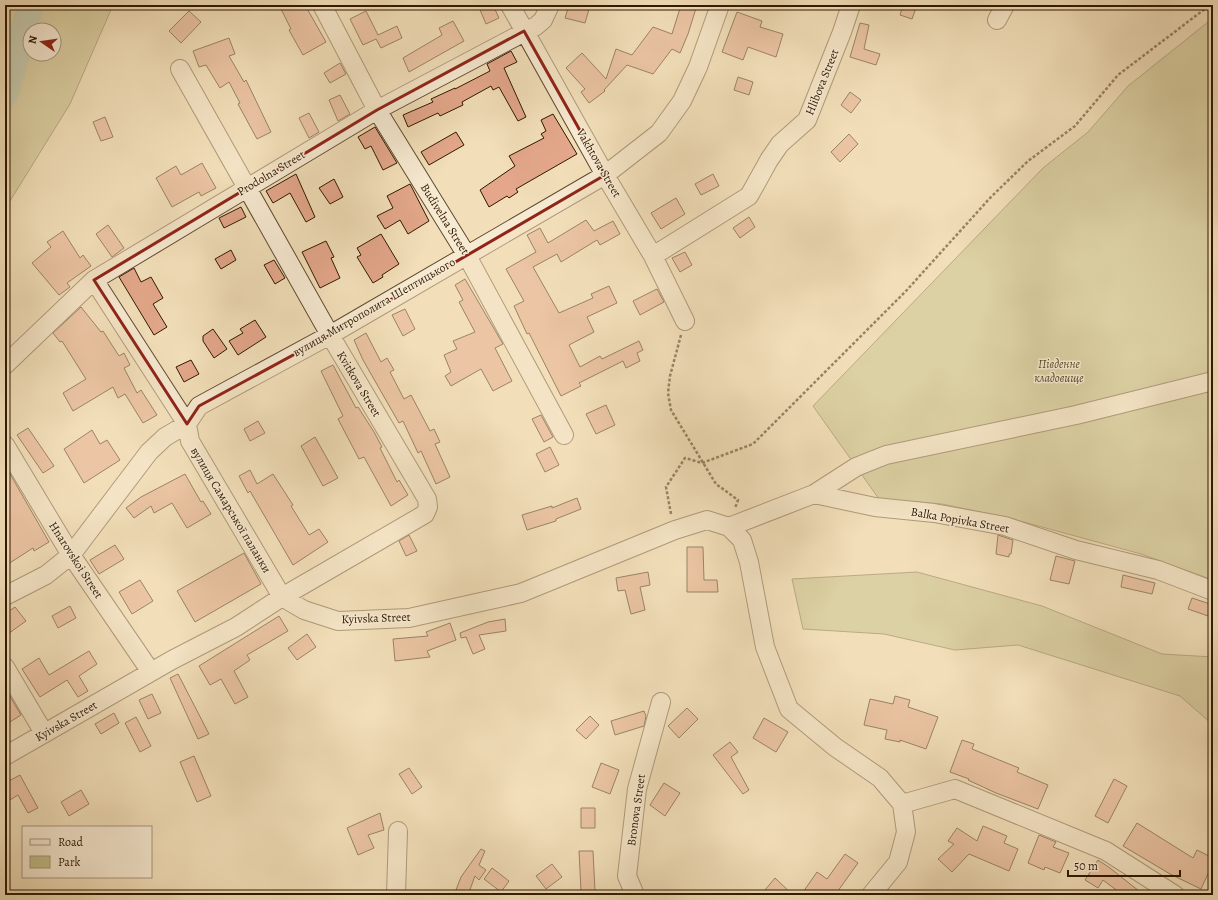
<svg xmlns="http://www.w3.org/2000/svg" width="1218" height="900" viewBox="0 0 1218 900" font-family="Alegreya,serif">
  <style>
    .green { fill: #c1c08a; stroke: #786c45; fill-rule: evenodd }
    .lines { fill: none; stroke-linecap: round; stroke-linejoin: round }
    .river { stroke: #9cbdac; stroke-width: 27 }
    .building { fill: #e4a78b; stroke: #2f1800 }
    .minor-casing { stroke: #604a2e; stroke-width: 20 }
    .path { stroke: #2f1800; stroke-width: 2.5; stroke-dasharray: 3 2; stroke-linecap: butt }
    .minor { stroke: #f7ead2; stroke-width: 18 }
    .marked { fill: none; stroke: #8f2418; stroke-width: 3; stroke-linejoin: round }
    .labels { text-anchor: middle; stroke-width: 3; stroke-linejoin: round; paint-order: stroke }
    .street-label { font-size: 12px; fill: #2f1800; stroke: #f7ead2 }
    .park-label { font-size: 12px; font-style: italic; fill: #5b4a29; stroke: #f7ead2 }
  </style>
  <rect width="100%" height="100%" fill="#f2dfb9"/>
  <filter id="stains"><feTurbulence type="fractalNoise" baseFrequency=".005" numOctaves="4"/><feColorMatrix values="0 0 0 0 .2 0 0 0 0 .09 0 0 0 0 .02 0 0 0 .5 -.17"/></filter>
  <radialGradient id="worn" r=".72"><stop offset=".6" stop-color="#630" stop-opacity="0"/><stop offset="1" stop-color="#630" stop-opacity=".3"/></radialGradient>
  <path class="green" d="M5,5h108l-43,99 -65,105zM30,30h24v24h-24z
    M1213,18v562l-72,-26 -132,-36 -67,-14 -63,-5 -66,-93 230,-238 45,-36 40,-46z
    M917,572l125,34 120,48 51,3v68l-33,-29 -162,-51 -63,5 -71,-16 -81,-5 -11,-50z"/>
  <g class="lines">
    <path class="river" d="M5,94l26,-89"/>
  </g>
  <path class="building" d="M279,5h26l21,37 -23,13 -14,-25 2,-1z
    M478,5h15l6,13 -13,6z
    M569,5l20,4 -4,14 -20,-5z
    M681,5h16l-9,29 -8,19 -8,-4 -19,25 -26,-9 -23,25 1,1 -16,12 -8,-11 4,-3 -19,-21 16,-15 24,26 10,-30 16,6 21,-28 19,7z
    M903,5h14l-5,14 -12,-4z
    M189,11l12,11 -20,21 -12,-12z
    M366,11l12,24 19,-9 5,12 -21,10 -5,-9 -13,6 -13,-26z
    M737,12l25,9 -2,6 23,7 -7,23 -28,-10 -5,13 -21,-8z
    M453,21l11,20 -55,31 -6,-14 39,-23 -3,-7z
    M860,23l9,2 -5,24 16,5 -4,11 -26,-8z
    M229,38l6,16 -6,2 15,26 2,-2 25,52 -14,7 -19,-35 2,-1 -11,-21 -9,6 -14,-23 -7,2 -6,-16z
    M511,51l6,11 -13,6 22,49 -8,4 -19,-34 -6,3 -2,-4 -29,16 1,3 -23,11 -2,-3 -30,14 -5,-12 30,-13 -2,-3 24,-11v1l35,-18 -3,-7z
    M340,63l6,11 -16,9 -6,-10z
    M738,77l15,5 -4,13 -15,-5z
    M850,92l11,8 -10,13 -10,-8z
    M340,95l10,19 -12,7 -9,-21z
    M309,113l10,19 -10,6 -10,-20z
    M553,114l24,40 -61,35 2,3 -9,6 -2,-2 -18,11 -9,-17 35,-24 -6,-10 35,-18 -3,-4 5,-3 -5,-11z
    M105,117l8,20 -12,4 -8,-19z
    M375,127l22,36 -14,7 -12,-24 -6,3 -7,-12z
    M456,132l8,13 -35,20 -8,-13z
    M849,134l9,10 -18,18 -9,-10z
    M202,163l14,25 -15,8 -2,-4 -27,15 -16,-29 20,-12 5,9z
    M296,174l19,43 -9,5 -16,-29 -17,10 -7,-12z
    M713,174l6,12 -18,9 -6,-11z
    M334,179l9,18 -13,7 -11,-16z
    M410,184l19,37 -21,13 -8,-14 -15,9 -8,-13 16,-8 -6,-12z
    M676,198l9,16 -24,15 -10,-16z
    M241,207l5,10 -22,11 -5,-10z
    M749,217l6,10 -15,11 -7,-10z
    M586,220l8,11 19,-10 7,13 -20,11 -3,-5 -36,22 -4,-8 -24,13 26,46 34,-15 -2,-4 18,-8 8,17 -30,14 7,15 -25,13 11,22 20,-11 2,3 37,-18 4,9 -6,3 3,8 -14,7 -3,-7 -44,22 2,3 -20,10 -32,-63 -2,1 -13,-28 10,-5 -18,-32 30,-17 -9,-17 13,-7 8,15z
    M108,225l16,23 -12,9 -16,-23z
    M63,231l17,27 3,-3 8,11 -24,17 3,4 -11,8 -27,-32 19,-16 -4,-5z
    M381,234l18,30 -17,11 1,2 -10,6 -16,-26 4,-2 -4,-7z
    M326,241l8,16 -3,1 9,20 -20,10 -18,-36z
    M231,250l5,10 -15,9 -6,-10z
    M685,252l7,13 -12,7 -8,-14z
    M274,260l11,18 -10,6 -11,-19z
    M134,268l7,14 10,-5 12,21 -10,6 14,23 -13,8 -35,-58z
    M465,279l38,65 -8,4 17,33 -19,10 -12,-22 -30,17 -6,-10 6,-4 -7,-17 13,-6 -4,-8 22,-9 -16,-30 4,-2 -8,-15z
    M657,289l7,13 -24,13 -7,-14z
    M81,307l20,25 2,-1 16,25 5,-3 6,12 -6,3 13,25 4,-3 16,25 -14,8 -18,-29 -7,4 -5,-11 -40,24 -10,-18 23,-14 -24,-38 -2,1 -7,-9z
    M405,309l10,20 -12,7 -11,-21z
    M255,320l11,17 -28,18 -9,-14 14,-8 -3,-4z
    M213,329l14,20 -13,9 -11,-17v-5z
    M366,333l15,29 6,-4 7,12 -4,2 14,27 7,-4 19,36 4,-2 6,13 -5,2 15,33 -14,7 -15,-33 -3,2 -15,-32 -4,2 -36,-63 -9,-20z
    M191,360l8,14 -15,8 -8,-15z
    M333,365l23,43 2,-1 16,25 8,15 -2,1 17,34 2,-2 9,15 -17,11 -27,-49 -5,2 -21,-40 5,-3 -22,-45z
    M606,405l9,20 -19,9 -10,-20z
    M541,415l12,22 -9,5 -12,-23z
    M258,421l7,12 -15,8 -6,-12z
    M28,428l26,38 -11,7 -26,-38z
    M92,430l8,14 7,-4 13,20 -36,23 -20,-34z
    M315,437l23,41 -15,8 -22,-40z
    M550,447l9,18 -14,7 -9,-18z
    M5,465l44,77 -15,9 -1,-3 -28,18z
    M250,470l7,14 16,-10 20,31 -2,1 18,29 10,-6 9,13 -35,23 -43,-74 -2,2 -9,-17z
    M185,474l16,28 2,-1 8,13 -24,14 -15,-25 -18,10 -3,-7 -17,12 -8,-10 15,-11z
    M577,498l4,11 -25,10v2l-29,9 -5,-15 30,-9v2z
    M409,535l8,16 -11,5 -7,-15z
    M998,535l15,5 -2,14h-2v3l-13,-3z
    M115,545l9,14 -25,15 -9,-14z
    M687,547h16l1,33h13l1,12h-31z
    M244,553l17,31 -66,38 -18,-31z
    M1056,556l19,5 -6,23 -19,-4z
    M648,572l2,13 -10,2 5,23 -14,4 -6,-24 -7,1 -2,-13z
    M1123,575l32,8 -3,11 -31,-7z
    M140,580l13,21 -21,13 -13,-22z
    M1192,598l21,7 -2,12 -23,-8z
    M70,606l6,12 -18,10 -6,-12z
    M15,607l11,14 -21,15v-22z
    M279,616l9,15 -41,24 3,5 -16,11 14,26 -13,7 -14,-25 -11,6 -11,-19z
    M505,619l1,12 -27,4 6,14 -12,5 -7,-17 -5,1 -1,-5 28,-11z
    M450,623l6,17 -29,11 3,6 -35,4 -2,-22 35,-3 -2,-4z
    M307,634l9,13 -19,13 -9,-12z
    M89,651l8,13 -18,12 9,15 -10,6 -11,-17 -27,17 -18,-28 17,-11 10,17z
    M178,674l31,60 -11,5 -28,-61z
    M5,688l16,27 -16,10z
    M152,694l9,19 -13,6 -9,-19z
    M895,696l15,4 -2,7 30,10 -12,32 -26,-9v2l-15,-3 2,-9 -23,-5 6,-26 23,5z
    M687,708l11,11 -19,19 -11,-12z
    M644,711l2,5 -2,10 -29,9 -4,-14z
    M114,713l5,10 -18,11 -6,-10z
    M590,716l9,9 -13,14 -10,-9z
    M136,717l15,29 -11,6 -15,-29z
    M764,718l24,14 -12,20 -23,-14z
    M962,740l12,4 -2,5 47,19 -2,4 31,13 -10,24 -42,-16 -28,-13 1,-1 -19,-7z
    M730,742l8,10 -7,5 18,33 -6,4 -30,-39z
    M194,756l17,40 -14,6 -17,-40z
    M601,763l18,7 -9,24 -18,-7z
    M409,768l13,19 -10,7 -13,-20z
    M20,775l18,33 -10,5 -10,-18 -13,8v-20z
    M1114,779l13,7 -19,37 -13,-7z
    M664,783l16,10 -15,23 -15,-11z
    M81,790l8,14 -20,12 -8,-14z
    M581,808h14v20h-14z
    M380,813l4,17 -16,5 6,13 -16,7 -11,-27z
    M1137,823l56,35 4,-8 16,8v5l-12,26 -31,-15 -47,-28z
    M983,826l24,10 -3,7 14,6 -9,22 -40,-17 -17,18 -14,-13 16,-15 -6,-3 9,-13 20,13z
    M1039,835l17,7 -3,5 16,6 -9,20 -15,-6 -1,3 -16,-7z
    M481,849l4,2 -6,14 7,5 -7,10 -4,-4 -7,19h-14l7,-18z
    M579,851h14l2,40h-14z
    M845,854l13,9 -23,32h-34l16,-23 10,7z
    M1098,860l12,8 34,27h-21l-20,-15 -5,8 -13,-8z
    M552,864l10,13 -16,12 -10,-13z
    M492,868l17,13 -8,11 -17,-13z
    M775,878l18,17h-23l-5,-5z"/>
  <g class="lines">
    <g class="minor-casing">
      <path id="minor" d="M322,5l55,105 89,144 98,181
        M510,5l95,170 48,81 32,65
        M997,20l8,-15
        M653,256l96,-60 20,-36 11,-16 27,-24 35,-88 9,-27
        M94,280l93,144 3,17 92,156
        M5,365l89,-85 283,-170 159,-84 7,-6 7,-15
        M5,445l66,110 80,117
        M814,494l42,-27 30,-12 190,-40 137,-34
        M729,527l85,-33 61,13 59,6 71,13 71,24 82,20 55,21
        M5,596l41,-21 25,-20 78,-103 16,-15 22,-13 12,-18 131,-71 275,-160 54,-42 23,-32 16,-34 22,-62
        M282,597l22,13 34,11 71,-3 112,-25 154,-63 32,-10 22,7 13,13 7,22 16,85 24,62 46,38 45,31 22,26
        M5,667l39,66
        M5,756l167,-96 64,-33 46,-30 143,-83 3,-7 -1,-8 -97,-164 -150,-266
        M902,804l53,-15 151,62 69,44
        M396,895l2,-64
        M635,895l-8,-19 10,-87 24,-87
        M871,895l27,-33 8,-30 -4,-28"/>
    </g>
    <path class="path" d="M681,335l-11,41 -2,17 3,17 45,74 22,16 -3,8
      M671,514l-5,-27 19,-29 17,5 51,-19 153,-153 84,-93 38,-37 47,-35 43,-51 92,-70"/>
    <use href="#minor" class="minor"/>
  </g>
  <path d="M0 0H1218V900H0ZM524,31l81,144 -275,160 -131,71 -12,18 -93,-144 283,-170z" fill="#f2dfb9" fill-opacity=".55" fill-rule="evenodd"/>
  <path class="marked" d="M524,31l81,144 -275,160 -131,71 -12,18 -93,-144 283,-170z"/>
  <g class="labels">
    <g class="street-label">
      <text transform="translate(822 82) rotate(-68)" y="4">Hlibova Street</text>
      <text transform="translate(599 163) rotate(60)" y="4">Vakhtova Street</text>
      <text transform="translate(271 173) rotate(-31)" y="4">Prodolna Street</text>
      <text transform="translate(445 219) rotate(58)" y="4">Budivelna Street</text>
      <text transform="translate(374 307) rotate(-30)" y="4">вулиця Митрополита Шептицького</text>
      <text transform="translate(359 384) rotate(59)" y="4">Kvitkova Street</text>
      <text transform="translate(231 510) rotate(59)" y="4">вулиця Самарської паланки</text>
      <text transform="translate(960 520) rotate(10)" y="4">Balka Popivka Street</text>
      <text transform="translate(76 560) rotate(57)" y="4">Hnarovskoi Street</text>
      <text transform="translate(376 618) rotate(-2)" y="4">Kyivska Street</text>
      <text transform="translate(66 721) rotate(-30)" y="4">Kyivska Street</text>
      <text transform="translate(636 810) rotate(-82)" y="4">Bronova Street</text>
    </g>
    <g class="park-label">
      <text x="1059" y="368">Південне<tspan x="1059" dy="14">кладовище</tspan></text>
    </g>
  </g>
  <rect width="1218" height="900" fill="none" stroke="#f2dfb9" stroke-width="20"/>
  <rect x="6" y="6" width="1206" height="888" fill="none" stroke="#2f1800" stroke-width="2"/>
  <rect x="10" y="10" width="1198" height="880" fill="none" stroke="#2f1800"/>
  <rect x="22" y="826" width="130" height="52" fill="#f7ead2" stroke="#a7967e"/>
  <rect x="30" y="839" width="20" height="6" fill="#f7ead2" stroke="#a7967e"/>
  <text x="58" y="846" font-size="12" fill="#2f1800">Road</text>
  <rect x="30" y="856" width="20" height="12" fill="#c1c08a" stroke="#a7967e"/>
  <text x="58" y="866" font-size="12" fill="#2f1800">Park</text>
  <g transform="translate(42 42) rotate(283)"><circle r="19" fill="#f7ead2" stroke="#a7967e"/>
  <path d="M0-3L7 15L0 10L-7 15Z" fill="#8f2418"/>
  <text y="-6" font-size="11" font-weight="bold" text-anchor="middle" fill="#2f1800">N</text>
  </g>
  <path d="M1068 870v6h112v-6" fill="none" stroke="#2f1800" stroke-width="2"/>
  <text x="1074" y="870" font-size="12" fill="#2f1800" stroke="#f7ead2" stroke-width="3" paint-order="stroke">50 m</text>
  <rect width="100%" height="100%" filter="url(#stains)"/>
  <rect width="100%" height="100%" fill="url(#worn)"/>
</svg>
